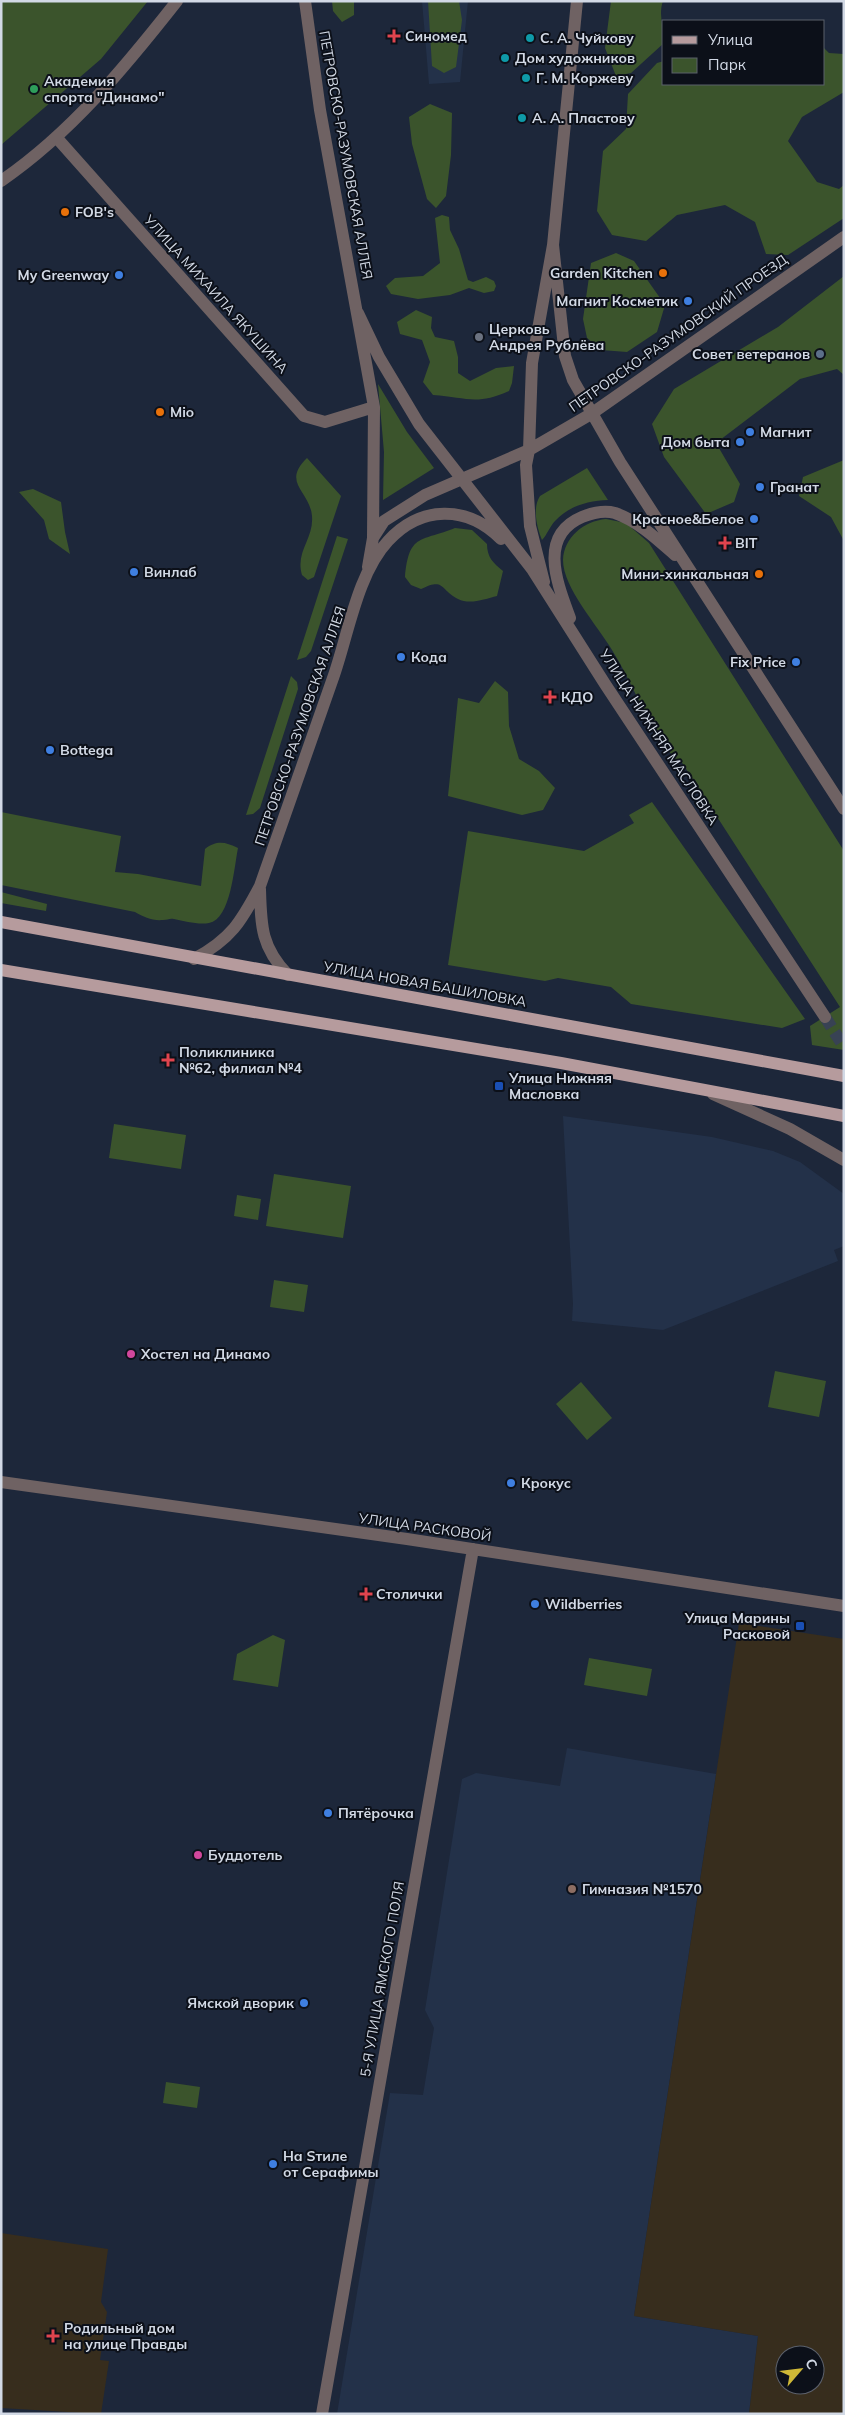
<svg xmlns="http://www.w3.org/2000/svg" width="845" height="2415" viewBox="0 0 845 2415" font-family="Mulish,sans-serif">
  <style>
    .built { fill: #233149 }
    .industrial { fill: #372d1d; fill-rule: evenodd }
    .green { fill: #3b542c }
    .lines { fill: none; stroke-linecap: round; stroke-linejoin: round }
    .minor-tunnel { stroke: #384254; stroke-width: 12; stroke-dasharray: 12 6; stroke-linecap: butt }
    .minor { stroke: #6f6263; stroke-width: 12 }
    .major { stroke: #b69b9d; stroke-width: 12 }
    .health-dot { fill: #e0444e; stroke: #0c1019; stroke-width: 2 }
    .culture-dot { fill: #0f9aa8; stroke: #0c1019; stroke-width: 2 }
    .leisure-dot { fill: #2e9e5b; stroke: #0c1019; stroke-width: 2 }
    .food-dot { fill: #e8710a; stroke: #0c1019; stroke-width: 2 }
    .shop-dot { fill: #3f7fe0; stroke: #0c1019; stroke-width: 2 }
    .worship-dot { fill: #6b7280; stroke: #0c1019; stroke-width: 2 }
    .service-dot { fill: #5c6f8a; stroke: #0c1019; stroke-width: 2 }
    .transit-dot { fill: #1a4fb4; stroke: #0c1019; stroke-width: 2 }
    .hotel-dot { fill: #d1479c; stroke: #0c1019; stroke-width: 2 }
    .education-dot { fill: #8d6e63; stroke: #0c1019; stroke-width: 2 }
    .labels { text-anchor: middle; stroke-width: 4; stroke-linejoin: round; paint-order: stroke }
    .poi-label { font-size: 14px; font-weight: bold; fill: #d2d9e5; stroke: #0c1019; text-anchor: start }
    .street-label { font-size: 14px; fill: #d2d9e5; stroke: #0c1019 }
  </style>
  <rect width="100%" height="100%" fill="#1d273a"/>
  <path class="built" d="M422,1h46l-8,81 -31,2z
    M563,1116l149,21 61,14 27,11 44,32v52l-10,4 4,11 -175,69 -91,-9 1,-17z
    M567,1748l149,26 -82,542 124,20 -9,78h-412l53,-321 33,2 11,-67 -9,-18 37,-231 14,-6 84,13z"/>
  <path class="industrial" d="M739,1623l105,16v775h-95l9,-78 -124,-20zM785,2355h30v30h-30z
    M1,2233l107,16 -7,53 6,10 -7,48 9,1 -8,53 -100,-6z"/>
  <path class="green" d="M1,1h147l-47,58 -100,86z
    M332,1h22v14l-12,7 -9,-11z
    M428,1h31l3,19 -6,47 -12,6 -12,-7z
    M611,1h52c-5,14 1,27 1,42l-33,30 -15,3 -11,-28z
    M824,48l5,5 15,1v38l-42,25 -14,24 29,41 22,7 5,-4v33l-56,37 -22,-1 -11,-32 -30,-17 -48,10 -31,26 -34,-6 -15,-24 6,-60 23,-22 2,-35 29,-31 7,-2v23h160z
    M430,104l22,9 -1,42 -5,41 -10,12 -9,-9 -15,-55 -3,-27z
    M442,215l7,2 1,13 9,19 9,31 5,2 13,-5 8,4 2,5 -2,5 -10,2 -15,-5 -19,7 -32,4 -27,-5 -5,-8 9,-8 28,-2 17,-13 -5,-45z
    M616,253l18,8 31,44 -8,27 -30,20 -26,-2 -14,-12 -4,-19 8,-56z
    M844,276v99l-7,-6 -37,10 -84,64 24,41 -6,18 -28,12 -42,-57 -12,-33 22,-35 104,-62z
    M416,310l16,7 -1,11 4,9 19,4 4,16v16l12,8 26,-13 18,-2 -2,17 -3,8c-33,15 -43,6 -76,4l-10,-13 7,-20 -8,-22 -22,-6 -3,-12z
    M378,384l29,48 27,36 -51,32 1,-48z
    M307,458l34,38 -27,81 -6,3 -6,-5c-7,-24 12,-36 10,-59 -2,-25 -31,-33 -5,-58z
    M844,460v81l-13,-24 -32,-21 4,-19z
    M587,468l21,32c-19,1 -38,5 -53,21 -5,5 -8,14 -13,19 -5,-12 -10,-32 -2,-44z
    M33,489l28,13 4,30 5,22 -21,-15 -5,-19 -25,-28z
    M606,519l20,4 23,20 195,308v199l-32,-5 -2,-19 30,-19 -159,-246 -4,2c-12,-18 -24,-36 -34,-55 -11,-20 -19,-39 -31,-58 -14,-24 -49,-62 -49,-90 1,-23 21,-39 43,-41z
    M455,528l17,2 15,14c0,13 6,19 16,27l-6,25c-12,3 -27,9 -39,3 -18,-9 -13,-22 -37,-10l-10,-4 -6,-8c4,-45 17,-35 50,-49z
    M337,536l11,3 -37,112 -5,6 -9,3z
    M291,676l6,6 1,7 -38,119 -7,6 -7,1z
    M495,681l13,11 1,34 10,33 20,12 16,17 -12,22 -21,5 -74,-19 10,-98 21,5z
    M652,802l153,217 -23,9 -151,-24 -20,-17 -53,-9 -13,3 -97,-16 20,-134 116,20 50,-28 -5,-8z
    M1,812l120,24 -6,36 23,2 63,12 4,-37c12,-9 20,-7 33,-1 -4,19 -7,71 -29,75 -11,2 -24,-2 -35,-4 -5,-1 -6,1 -11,1 -11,1 -19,-3 -28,-8l-134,-27z
    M1,892l46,12 -1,7 -45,-8z
    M114,1124l72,11 -5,34 -72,-11z
    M274,1174l77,12 -8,52 -77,-12z
    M237,1195l24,4 -3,21 -24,-4z
    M274,1280l34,5 -4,27 -34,-5z
    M775,1371l51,10 -7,36 -51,-10z
    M581,1382l31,36 -25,22 -31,-36z
    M273,1635l12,5 -7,47 -45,-7 4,-26z
    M589,1658l63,11 -5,27 -63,-11z
    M166,2082l34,5 -3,21 -34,-5z"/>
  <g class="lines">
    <path class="minor-tunnel" d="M825,1017l19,30"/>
    <path class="minor" d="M305,1l15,109 54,297 -1,131 -5,29
      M56,137l248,279 21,6 49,-15
      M1,181c70,-48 124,-114 176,-180
      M553,245l12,111 8,24 47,82 224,347
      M358,313l21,44 40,67 113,145 73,115 220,333
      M373,538l11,-17 41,-26 104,-45 62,-36 253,-177
      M544,582l-14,-56 -4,-61 3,-15 3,-87 21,-118 24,-244
      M570,618c-12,-33 -33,-82 12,-101 10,-4 22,-7 33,-4 23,8 42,26 60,42
      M260,889c1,37 1,58 28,86
      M194,959c37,-20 47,-37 66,-73 24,-69 49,-138 73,-208 15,-42 24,-104 55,-137 33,-36 79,-36 113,-2
      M713,1094l77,35 54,31
      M1,1482l406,57 437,67
      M322,2414l151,-865"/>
    <path class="major" d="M1,922l843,154
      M1,970l560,93 283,53"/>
  </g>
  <g class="health-dot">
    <path d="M391.5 28.5h5v5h5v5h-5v5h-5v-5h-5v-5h5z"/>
    <path d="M722.5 535.5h5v5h5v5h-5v5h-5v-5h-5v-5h5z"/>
    <path d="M547.5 689.5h5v5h5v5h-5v5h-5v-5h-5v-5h5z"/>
    <path d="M165.5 1052.5h5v5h5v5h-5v5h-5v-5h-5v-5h5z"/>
    <path d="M363.5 1586.5h5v5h5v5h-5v5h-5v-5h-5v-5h5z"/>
    <path d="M50.5 2328.5h5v5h5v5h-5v5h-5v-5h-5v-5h5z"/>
  </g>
  <g class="culture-dot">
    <circle cx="530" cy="38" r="5"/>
    <circle cx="505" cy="58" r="5"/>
    <circle cx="526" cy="78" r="5"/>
    <circle cx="522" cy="118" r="5"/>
  </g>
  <circle class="leisure-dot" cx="34" cy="89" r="5"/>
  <g class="food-dot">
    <circle cx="65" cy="212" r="5"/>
    <circle cx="663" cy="273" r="5"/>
    <circle cx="160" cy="412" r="5"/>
    <circle cx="759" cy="574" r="5"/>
  </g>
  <g class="shop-dot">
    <circle cx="119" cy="275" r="5"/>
    <circle cx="688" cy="301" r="5"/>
    <circle cx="750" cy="432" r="5"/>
    <circle cx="740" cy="442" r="5"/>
    <circle cx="760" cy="487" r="5"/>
    <circle cx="754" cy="519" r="5"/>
    <circle cx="134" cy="572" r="5"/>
    <circle cx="401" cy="657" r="5"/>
    <circle cx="796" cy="662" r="5"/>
    <circle cx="50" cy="750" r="5"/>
    <circle cx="511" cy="1483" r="5"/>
    <circle cx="535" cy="1604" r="5"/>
    <circle cx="328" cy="1813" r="5"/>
    <circle cx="304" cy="2003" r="5"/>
    <circle cx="273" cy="2164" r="5"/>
  </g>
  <circle class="worship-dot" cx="479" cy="337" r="5"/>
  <circle class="service-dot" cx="820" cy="354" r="5"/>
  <g class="transit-dot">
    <rect x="494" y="1081" width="10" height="10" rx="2.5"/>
    <rect x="795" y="1621" width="10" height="10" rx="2.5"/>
  </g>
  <g class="hotel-dot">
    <circle cx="131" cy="1354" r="5"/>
    <circle cx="198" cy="1855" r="5"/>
  </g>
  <circle class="education-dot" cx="572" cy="1889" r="5"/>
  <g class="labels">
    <g class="poi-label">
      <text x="405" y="41">Синомед</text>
      <text x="540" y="43">С. А. Чуйкову</text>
      <text x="515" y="63">Дом художников</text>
      <text x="536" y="83">Г. М. Коржеву</text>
      <text x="44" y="86">Академия<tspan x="44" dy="16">спорта "Динамо"</tspan></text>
      <text x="532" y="123">А. А. Пластову</text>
      <text x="75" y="217">FOB's</text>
      <text x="653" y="278" text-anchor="end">Garden Kitchen</text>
      <text x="109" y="280" text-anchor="end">My Greenway</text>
      <text x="678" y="306" text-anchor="end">Магнит Косметик</text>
      <text x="489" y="334">Церковь<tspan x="489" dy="16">Андрея Рублёва</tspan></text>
      <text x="810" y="359" text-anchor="end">Совет ветеранов</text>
      <text x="170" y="417">Mio</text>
      <text x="760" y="437">Магнит</text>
      <text x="730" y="447" text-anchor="end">Дом быта</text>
      <text x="770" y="492">Гранат</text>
      <text x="744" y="524" text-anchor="end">Красное&amp;Белое</text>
      <text x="735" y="548">BIT</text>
      <text x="144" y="577">Винлаб</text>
      <text x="749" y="579" text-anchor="end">Мини-хинкальная</text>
      <text x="411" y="662">Кода</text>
      <text x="786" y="667" text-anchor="end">Fix Price</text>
      <text x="561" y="702">КДО</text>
      <text x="60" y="755">Bottega</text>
      <text x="179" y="1057">Поликлиника<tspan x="179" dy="16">№62, филиал №4</tspan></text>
      <text x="509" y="1083">Улица Нижняя<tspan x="509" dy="16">Масловка</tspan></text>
      <text x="141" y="1359">Хостел на Динамо</text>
      <text x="521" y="1488">Крокус</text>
      <text x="376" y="1599">Столички</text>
      <text x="545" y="1609">Wildberries</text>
      <text x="790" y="1623" text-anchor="end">Улица Марины<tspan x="790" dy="16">Расковой</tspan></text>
      <text x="338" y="1818">Пятёрочка</text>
      <text x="208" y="1860">Буддотель</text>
      <text x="582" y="1894">Гимназия №1570</text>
      <text x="294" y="2008" text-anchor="end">Ямской дворик</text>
      <text x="283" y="2161">На Sтиле<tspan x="283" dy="16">от Серафимы</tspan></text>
      <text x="64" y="2333">Родильный дом<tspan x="64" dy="16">на улице Правды</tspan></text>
    </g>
    <g class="street-label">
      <text transform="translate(346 155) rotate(80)" y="5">ПЕТРОВСКО-РАЗУМОВСКАЯ АЛЛЕЯ</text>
      <text transform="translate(216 294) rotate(48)" y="5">УЛИЦА МИХАИЛА ЯКУШИНА</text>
      <text transform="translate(678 333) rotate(-35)" y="5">ПЕТРОВСКО-РАЗУМОВСКИЙ ПРОЕЗД</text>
      <text transform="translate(300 726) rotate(-71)" y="5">ПЕТРОВСКО-РАЗУМОВСКАЯ АЛЛЕЯ</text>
      <text transform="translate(659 737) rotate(57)" y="5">УЛИЦА НИЖНЯЯ МАСЛОВКА</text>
      <text transform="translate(425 984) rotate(10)" y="5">УЛИЦА НОВАЯ БАШИЛОВКА</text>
      <text transform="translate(425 1527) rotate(8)" y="5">УЛИЦА РАСКОВОЙ</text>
      <text transform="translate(382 1979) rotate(-80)" y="5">5-Я УЛИЦА ЯМСКОГО ПОЛЯ</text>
    </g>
  </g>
  <rect width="845" height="2415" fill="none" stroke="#d2d9e5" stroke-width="5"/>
  <rect x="662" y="20" width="162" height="65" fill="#0c1019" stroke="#5b606b"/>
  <rect x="672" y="36" width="25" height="8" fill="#b69b9d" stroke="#5b606b"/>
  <text x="708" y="45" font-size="15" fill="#d2d9e5">Улица</text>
  <rect x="672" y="58" width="25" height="15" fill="#3b542c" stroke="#5b606b"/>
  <text x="708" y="70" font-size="15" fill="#d2d9e5">Парк</text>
  <g transform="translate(800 2370) rotate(62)"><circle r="24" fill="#0c1019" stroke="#5b606b"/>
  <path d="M0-4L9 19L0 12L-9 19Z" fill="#cfb837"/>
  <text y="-8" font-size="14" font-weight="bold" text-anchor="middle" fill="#d2d9e5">С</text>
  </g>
</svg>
